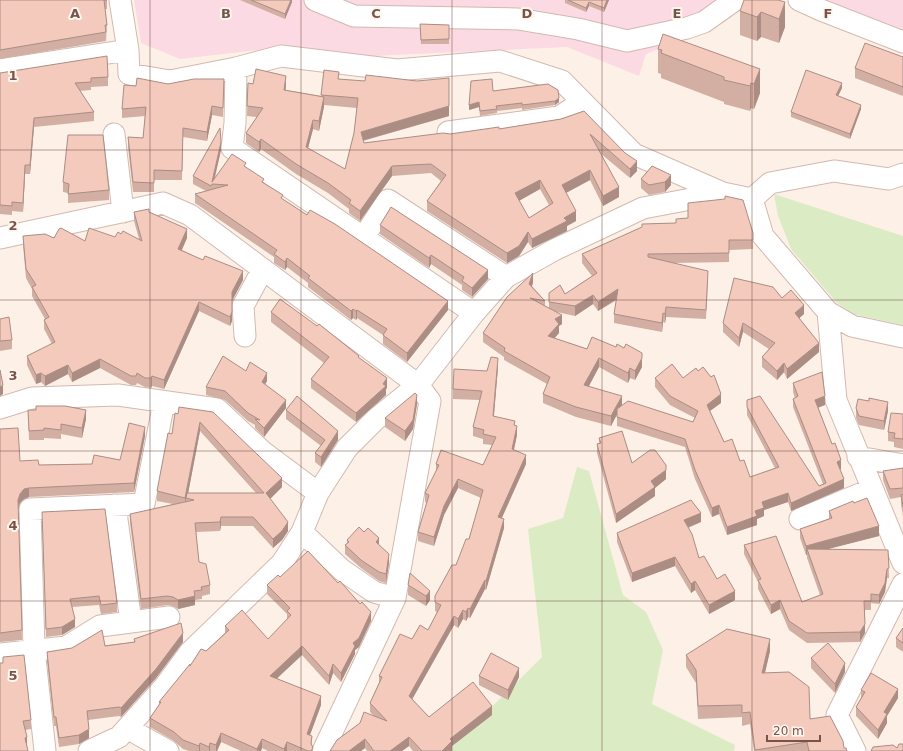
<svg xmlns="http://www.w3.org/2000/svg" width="903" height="751" viewBox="0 0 903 751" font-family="'DejaVu Sans',sans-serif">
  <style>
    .medical { fill: #fbdae3 }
    .green { fill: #dbecc4 }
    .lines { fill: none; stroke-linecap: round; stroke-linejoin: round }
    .minor-casing { stroke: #d2b9af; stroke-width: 23 }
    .minor { stroke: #fff; stroke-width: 21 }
    .wall { fill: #d2aea3; fill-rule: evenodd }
    .shaded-wall { fill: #ab8d84 }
    .building { fill: #f4cabd; stroke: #ab8d84; fill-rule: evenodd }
    .grid { fill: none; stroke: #78534a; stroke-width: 1; stroke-opacity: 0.55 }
    .grid-label { font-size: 13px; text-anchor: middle; font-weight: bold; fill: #78534a; stroke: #fff6ee; stroke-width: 4; stroke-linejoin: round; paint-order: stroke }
  </style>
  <rect width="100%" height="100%" fill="#fdf1e7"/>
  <path class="medical" d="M134,0h613l-36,29 -65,25 -7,22 -72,-29 -216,10 -68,-10 -103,12 -39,-16z
    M823,0h80v30z"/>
  <path class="green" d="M774,194l129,42v89l-50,-11 -17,-12 -45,-53 -13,-33z
    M577,467l12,4 34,124 23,17 17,38 -11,54 83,41 -1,6h-287l95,-94 -14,-128 35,-11z"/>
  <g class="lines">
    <g class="minor-casing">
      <path id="minor" d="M120,0l8,50 1,24 41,7 66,-13 45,-12 116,14 103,-9 62,20 72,73 89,39 29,6 11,37 65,76 8,88 67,163
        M315,0l39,16 164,3 60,10 49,12 60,-13 17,-6 31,-22
        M799,0l22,10 82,32
        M236,68l-1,55 -3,25 242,165
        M0,70l128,-20
        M448,132l111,-15 23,-15
        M114,134l9,78
        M752,199l18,-16 64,-12 55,8 14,-5
        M0,238l163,-35 27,12 228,170 -42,34 -29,29 -29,45 -16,39 -20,31 -92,89 -25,34 -46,51 -30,14
        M363,238l25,-38 118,77
        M828,312l24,14 51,11
        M245,336l-2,-30 20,-37
        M0,408l32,-10 86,-3 99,14 46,43 55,41
        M858,457l45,8
        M115,505l16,117
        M800,519l72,-30
        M302,532l40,38 32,22 21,6
        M0,654l66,-7 34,-21 69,-9
        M127,728l41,23
        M45,751l-11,-102 -4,-140 114,-5 20,-102
        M323,751l72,-153 35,-197 -12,-16 56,-72 32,-36 48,-27 89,-42 80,-15
        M855,751l-18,-36 66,-131"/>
    </g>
    <use href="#minor" class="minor"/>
  </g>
  <path class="wall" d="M0,0h107v9h-2l2,16 -1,16 -106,18z
    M240,0h52v2l-7,17z
    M565,0h44l-5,12 -15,-6 -3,6 -21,-9z
    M778,0l7,27 -6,16 -18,-6 -4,4 -17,-6v-24z
    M420,24l29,1v19h-28z
    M658,49l102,20v24l-6,16 -3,-1 -1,3 -26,-7v-2l-63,-24v-4l-3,-1z
    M903,57v39l-48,-18v-10z
    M324,70l15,9 110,37 -86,25 1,2 135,-14 62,-10 23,-8 53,60 -7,7 -30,-25 19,44 -16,9 -13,-26 -24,13 10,28 -9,5v5l-35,17 -4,-6 -9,14 -12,7 -80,-52v-10l14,-20 -10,-8 -39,3 -32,45 -11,-8v-4l-21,-16 -32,-19 -35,-25 -2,3 -13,-9v-10l11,-16 -10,-1 1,-33 5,1 33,1v5l35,6zM324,105l33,3 -3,25 -9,36 -37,-21 5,-19 6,2zM540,189l9,16 -20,13 -10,-17z
    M0,73l108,4v9l-17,1v3l-11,1 14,21v9l-60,6 -4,47h-5l-2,38 -11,-1v4l-12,-1z
    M224,79l-1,38 -11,-2 -5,26 -24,-4 -1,43h-28v12h-21l-5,-45v-10l15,1 2,-22 -23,2v-9l14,-23 32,-2z
    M548,84l11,18 -4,3 -33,5v-2l-25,3v2l-17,3 -1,-9 -10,3 24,-19z
    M842,88l-4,8 23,13 -11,30 -59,-22v-5z
    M221,150l-6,28 31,-11 37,33 165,110 -41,52 -24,-18v-9l-26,-17 -1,2 -3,-2 -2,2 -43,-33v-4l-21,-16 -2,3 -11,-7v-6l-79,-54v-9l11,-3 -13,-7v-8z
    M652,166l19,19 -6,7 -16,3 -8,-7v-9z
    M63,182l46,8v10l-41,3v-10l-5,-1z
    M688,203l65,30v16l-24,1v12l-56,1 35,18 -2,38 -40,-2 -1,6 -2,-1 -1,10 -48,-9v-9l3,-14 -19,11 -5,-7 -18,12 -18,-4 5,12 -3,2v7l-5,5 88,29 -7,13 -5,-2 -2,5 -29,-16 -10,19 33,19 -1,1 72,16 2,-4 -25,-13 -15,-18v-9h28l38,25 -11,8 14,31 16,19 10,16 25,-9 -28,-53v-15l72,86 4,-2 -30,-77v-8l2,-1 -2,-6v-9l32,22 -7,2 23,62h-1l4,19 -53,23 -3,-9 -24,8v6l-7,3v6l-30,10 -8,-21 -7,3 -17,-38 -10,-32 -68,-21v-13l-6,13 -35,-9 -33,-14v-9l4,-10 -43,-24v-3l-21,-15v-9l50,-50 -1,3 13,15v5l4,2v-15l16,1 27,-18 -10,-13v-9l94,-31 12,-5z
    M134,212h15l38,26 -5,12 61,30 -11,21v20l-2,5 -31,-15 -35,78 -12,-3 -1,2 -6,-1 -8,-4 -1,2h-5l-31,-17 -28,14 -4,-8 -23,12 -4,-4 -5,2 -9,-19v-9l25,-12 -8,-15v-9l1,-1 -13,-23v-7l-6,-11 -3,-33v-9l62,5 30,-4 6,-3 18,5 -5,-18z
    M380,225l108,54 -16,18 -10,-7v-5l-31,-21 -2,4 -49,-34z
    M782,298l22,16 -5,4 20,34 -32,27 -3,-7 -7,8 -15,-13v-10l7,-8 -26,-17 -4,15 -16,-15v-9z
    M271,312l88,46 28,30 -1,1v6l-30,27 -45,-34v-9l13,-16 -53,-41z
    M0,319l12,21v9l-12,2z
    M498,367l-4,49 21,9 2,10 -3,15 12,14 -24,54 2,10 -18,62 -1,-1 -15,29 -2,-1 -2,4 -3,-2 -5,9 -4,-3 -42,74 17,18 63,-2 -40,31v4l-1,1h-38l-4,-5 -7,5h-35l-2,-3 -4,3h-31l44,-35 -4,-4v-9l9,-20v-7l33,-37 16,-9 9,-18 -2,-1v-15l21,-31 13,-26 12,-41 -23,-10 -14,27 -10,31 -16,-5v-9l9,-29 -2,-1v-9l11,-21v-8l47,1 9,-20 -9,-1v-5l-10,-3v-9l7,-27 -27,-1v-10l34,-18z
    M246,371l21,10 -2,3 21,24 -22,29 -9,-9v-3l-7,-4 -23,-21 -19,-5v-8z
    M417,404l-4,25 -8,12 -20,-14v-9z
    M856,408l32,3 -4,19 -25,-5 -3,-7z
    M28,410l58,9 -4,19 -21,-4v5l-17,-1v2h-15z
    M286,410l52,30 -17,27 -6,-5v-9l6,-7 -35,-27z
    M213,412l69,75 -12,12 18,32 -6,9 -9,8 -20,-22h-32l-1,5 -24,1 3,30 11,23v9l-8,2v3l-7,1v5l-17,4 -5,-3 -6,-1 -26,4 -11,-86v-9l43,-10 -16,-3v-10l15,-57zM200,431l56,62h-68z
    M903,414v35l-9,-2v-5l-6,-1v-9z
    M0,429l20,32 19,4 53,-1 28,-4 25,-24 -11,56 -105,5 -5,2 -4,4 -2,5 4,132 -22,2z
    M599,438l33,25 34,16 -11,9v8l-39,27 -19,-70v-9l2,-1z
    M903,468v48l-2,-12v-7l-11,2 -7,-19v-9z
    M854,503l25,33 -52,13 61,1 1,28h-2l-2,14 -6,12 -8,-1v7h-6v23l-5,9 -53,1 -18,-13 -9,-21 -9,5 -13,-25v-7l-14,-28v-9l58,57 18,-7 -13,-37v-3h-1l-6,-17v-9l29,-10v-8z
    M42,520l75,83v9l-16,2 -2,-9 -27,2 3,20 -13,8 -16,2z
    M701,522l-13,6 11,30 36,42 -26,14 -14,-24 -4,3 -16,-27 -43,16 -15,-40v-9z
    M347,540l32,5 10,18 -3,20 -7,-2 -18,-13 -16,-14v-9l2,-1z
    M410,573l20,27 -4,6 -18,-11v-10z
    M280,577l91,44 -12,26 -4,3v4l-14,28 -8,-9 -4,12 -27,-30 -25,23 44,27 -11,30 3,16h-45l-6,-3 -1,3h-20l-20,-9 -4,9h-28l-6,-2 -9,-8 -24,-14v-9l9,-13v-3l31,-36 35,-33v-7l43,13 19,-19v-6l-20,-20v-9z
    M903,628v24l-7,-5v-9z
    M134,639l49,3 -27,36 -35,39 -2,-1 -31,4 1,18 -10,6 -20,3 -3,-21h-2l-7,-65v-9l87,-10z
    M770,651l-5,22 45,46 37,32h-93l-4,-27 -8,2v-9l-44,2 -2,-36 -10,-16v-12z
    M3,657l28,63v9l-6,1 2,16 -24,-83z
    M811,658l34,14 -10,21 -24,-25z
    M479,676l40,1 -11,23 -29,-15z
    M861,690l37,8 -11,18v7l-9,16 -22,-23v-9l5,-9z"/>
  <path class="shaded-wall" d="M291,0h1v2l-7,17v-5z
    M607,0h2l-5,12v-4z
    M589,2v4l-3,6v-4z
    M785,2v25l-6,16v-24z
    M761,12v25l-4,4v-24z
    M760,69v24l-6,16v-25z
    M286,76v9l-2,15v-10z
    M751,83v25l-1,3v-25z
    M842,83v5l-6,12v-5z
    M324,97v10l-5,24v-10z
    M559,98v4l-4,3v-4z
    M479,102v5l-10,3v-5z
    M861,105v4l-11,30v-5z
    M212,106v9l-5,26v-9z
    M449,106v10l-88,25v-9z
    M34,118v9l-4,47v-9z
    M313,120v9l-7,27v-9z
    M261,139v10l-2,3v-10z
    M221,142v8l-8,34 -1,-2z
    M637,161v10l-7,7v-9z
    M25,165v9l-2,38v-9z
    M392,166v10l-32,45v-10z
    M590,170v10l-28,15v-10z
    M671,175v10l-6,7v-10z
    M540,180v9l-25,14v-10z
    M619,187v10l-16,9v-10z
    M576,211v10l-9,5v5l-35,17v-9l32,-21z
    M187,229v9l-9,20v-9z
    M528,232v10l-9,14 -12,7v-10z
    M431,255v9l-2,4v-10z
    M287,258v9l-2,3v-8z
    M488,270v9l-16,18v-9z
    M243,271v9l-11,21v20l-2,5v-9l2,-25z
    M533,273v10l-4,10v-9z
    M618,289v9l-20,13v-9z
    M593,295v9l-18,12v-10z
    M448,301v9l-41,52v-9z
    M199,302v9l-35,78v-9z
    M804,305v9l-9,8v-9z
    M666,307v10l-1,6v-9z
    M353,309v9l-2,2v-9z
    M357,310v8l-1,2v-9z
    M663,313v9l-1,10v-9z
    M562,315v9l-3,2v7l-11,13v-10l7,-17z
    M743,323v9l-4,15v-9z
    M819,343v9l-32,27v-10z
    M498,358v9l-5,58v-9z
    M599,358v9l-15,28v-10z
    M642,358v9l-7,13v-9z
    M100,359v9l-28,14v-9z
    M784,363v9l-7,8v-9z
    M68,365v9l-23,12v-10z
    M630,368v10l-2,5v-10z
    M41,373v9l-5,2v-9z
    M267,373v8l-5,9v-8z
    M152,376v10l-1,2v-10z
    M387,378v10l-1,1v6l-30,27v-9l27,-29z
    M3,385v9l-3,2v-9z
    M721,394v9l-14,10v-8z
    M417,395v9l-4,25 -8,12v-10z
    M622,396v9l-11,21v-10z
    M825,396v9l-10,4v-9z
    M286,400v8l-22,29v-9z
    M888,402v9l-4,19v-9z
    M86,410v9l-4,19v-10z
    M200,422v9l-13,68 -1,-1 -1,9v-9z
    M517,426v9l-5,23v-9z
    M145,427v9l-11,56v-9z
    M338,431v9l-17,27v-10z
    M526,455v9l-28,62v-9z
    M841,460v9l-4,1v-8z
    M666,470v9l-11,9v8l-39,27v-9l35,-33z
    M282,478v9l-16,16v-10z
    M458,479v9l-14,27 -10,31v-9l10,-31z
    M844,479v9l-53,23v-8z
    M29,488v9l-5,2 -4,4 -2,6v-9l2,-6 4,-5z
    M788,493v9l-24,8v6l-7,3v6l-30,10v-8l28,-16 7,-9z
    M719,505v9l-7,3v-9z
    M701,513v9l-17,7v-9z
    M221,517v9l-1,5v-9z
    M504,519v9l-18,62v-9z
    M288,522v9l-6,9 -9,8v-9z
    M879,526v10l-70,18 -2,-5v6h-1v-9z
    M379,538v9l-3,-5z
    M389,554v9l-3,20v-9z
    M675,557v9l-43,16v-9z
    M887,569v9l-2,14 -6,12v-9z
    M485,580v9l-15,29v-9z
    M695,581v9l-4,3v-9z
    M430,591v9l-4,6v-10z
    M735,591v9l-26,14v-9z
    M195,596v9l-17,4v-9z
    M780,600v9l-9,5v-9z
    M468,608v9l-2,4v-9z
    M463,610v9l-5,9v-9z
    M371,612v9l-12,26 -4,3v4l-14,28v-9l12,-30z
    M454,616v9l-45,80v-9z
    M75,619v8l-13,8v-8z
    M865,624v9l-5,9v-10z
    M183,633v9l-27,36 -35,39v-9z
    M770,639v12l-8,34v-12z
    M302,646v9l-32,30v-9z
    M845,663v9l-10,21v-9z
    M333,664v9l-4,12v-9z
    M519,668v9l-11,23v-10z
    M898,689v9l-11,18v7l-9,16v-9l6,-18z
    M321,696v9l-14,38v-9z
    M492,706v9l-40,31v4l-1,1h-9l8,-12z
    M89,729v9l-10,6v-9z
    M221,733v9l-4,9h-1v-6z
    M27,737v9l-2,1v-9z
    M409,737v9l-7,5h-12z
    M262,739v9l-1,3h-4v-2z
    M365,739v9l-4,3h-12z
    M287,742v9h-3v-2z
    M200,743v8h-1v-5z
    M210,743v8h-1v-4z"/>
  <path class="building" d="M0,0h107h-3l3,25h-2l1,7 -106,18z
    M251,0h40l-6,14z
    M568,0h39l-3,8 -15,-6 -3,6z
    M744,0h34l7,2 -6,17 -18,-7 -4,5 -17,-6z
    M420,24l29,1v14l-28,1z
    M663,34l97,35 -6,15 -3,-1 -1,3 -26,-6v-3l-63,-24 1,-3 -4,-1z
    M865,43l38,14v30l-48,-19z
    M107,56l1,21 -17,1v4l-16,1 19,29 -60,6 -4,47h-5l-2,38 -11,-1v4l-12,-1v-132z
    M256,69l30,7 -2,14 40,7 -5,24 -6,-1 -7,27 39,22 9,-36 4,-35 -37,-3 3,-25 15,2 -1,7 27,2 1,-6 51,6 32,-3v28l-88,26 3,11 79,-10 7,1 49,-7v2l62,-10 23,-8 41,42 12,8 -7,8 -40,-35 29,53 -16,9 -13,-26 -28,15 14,26 -12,7 3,3 -35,18 -4,-7 -9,14 -12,7 -80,-52 19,-26 -15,-11 -39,2 -32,45 -11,-8 2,-3 -23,-17 -32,-19 -35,-25 -2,3 -13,-9 17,-25 -16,-2 1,-23 5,1zM540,180l13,23 -24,15 -14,-25z
    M806,70l36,13 -6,12 25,10 -11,29 -59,-22z
    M137,78l31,6 26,-5h30l-1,29 -11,-2 -5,26 -24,-4 -1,43 -28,-1v13l-21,-1 -5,-45 15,1 3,-31 -24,2 2,-24 12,1z
    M492,79l1,12 55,-7 10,6 1,8 -4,3 -33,4v-2l-26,3 1,3 -17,2 -1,-9 -10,3 2,-24z
    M220,128l1,14 -9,40 20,-28 14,9 -2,3 20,13 -2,3 21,13 -2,3 26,17 3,-5 25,14 113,77 -41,52 -24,-18 4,-6 -30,-19 -1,1 -3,-2 -2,2 -43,-33 2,-2 -23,-18 -2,4 -11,-8 3,-4 -82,-56 33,-9 -16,-1 -1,2 -18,-10z
    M68,135h35l6,55 -41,4 1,-10 -6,-2z
    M652,166l19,9 -6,7 -16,3 -8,-6z
    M725,196l18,4 10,33v7h-24v13l-81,1v3l60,14 -2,39 -40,-3 -1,7 -2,-1 -1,10 -48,-9 4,-25 -20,13 -5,-7 -18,11 -26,-4v-9l11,-8 5,9 32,-21 -15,-19 60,-27v-3l34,-1v-4l12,-1v-15l37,-4z
    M391,207l97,63 -16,18 -10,-7 2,-4 -33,-22 -2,3 -49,-33z
    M149,209v3l38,17 -9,20 25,11 2,-4 38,15 -11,21v20l-2,5 -31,-15 -35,78 -12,-4 -1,2h-6l-8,-5 -1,3h-5l-31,-17 -28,14 -4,-8 -23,11 -4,-3 -5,2 -9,-19 28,-14 -11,-22 5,-3 -17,-30 4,-2 -10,-16 -3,-33 22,-2 9,4 5,-9 2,-1 24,13 4,-13 26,9 3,-5 3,2 2,-3 19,10 -8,-29z
    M533,273l-4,11 16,17 -15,-3 32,17 -7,4 4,5 -11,12 39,13 5,-12 24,10 1,-3 7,4 2,-4 16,9v5l-7,13 -5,-3 -2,5 -29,-15 -15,27 38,11 -11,20 -35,-9 -33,-13 7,-17 -46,-26 1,-3 -22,-15 24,-36z
    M734,278l39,9 9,11 9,-8 13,15 -9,8 24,30 -32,26 -3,-6 -7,8 -15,-14 13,-14 -32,-20 -4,15 -16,-15z
    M280,299l37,27 2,-2 40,32 -1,1 29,21 -4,6 3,2 -30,27 -45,-34 18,-22 -58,-45z
    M9,317l3,23 -12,1v-22z
    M223,356l23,15 4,-9 17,11 -5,9 24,18 -22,28 -9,-9 5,1 -12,-7 -23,-22 -19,-4z
    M491,357l7,1 -5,58 22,5 -1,4 3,1 -5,23 14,6 -28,62 6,2 -18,62 -1,-1 -15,29 -2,-1 -2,4 -3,-2 -5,9 -4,-3 -45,80 20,21 44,-35 19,24 -42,33 2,2 -10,10h-20l-13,-14 -19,14h-16l-9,-12 -16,12h-19l7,-11 23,-17 4,-11 23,9 -17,-18 12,-26 -3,-1 21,-42 12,5 8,-14 8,5 13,-25 -6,-3v-6l17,-31h4l10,-26h3l14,-49 -25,-11 -14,27 -10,31 -16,-5 11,-37 -4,-2 14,-28 -3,-1 5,-14 42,15 13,-28 -13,-3 1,-4 -11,-3 9,-36 -29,-2 1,-20 33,2z
    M672,364l11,14 13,-10 2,3 5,-4 8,10 3,-2 7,19 -14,11 17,37 8,-3 8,22 4,-1 6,17 29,-10 -32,-60v-7l13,-4 59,90 7,-3 -33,-84 5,-3 -5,-13 29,-11 3,24 -10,4 17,44 3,-1 6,17 -4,2 7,17 -53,24 -3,-10 -26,9 2,6 -9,3 2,5 -30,11 -8,-22 -7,3 -17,-38 -10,-31 -68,-22v-8l11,-8 65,21 5,-11 -28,-15 -15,-18z
    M0,370l3,15 -3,2z
    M415,393l2,2 -4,25 -8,11 -20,-13z
    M297,396l41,35 -17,26 -6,-4 10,-13 -39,-30z
    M869,398l19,4 -4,19 -25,-5 -3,-8 2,-9 11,2z
    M36,406h29l21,4 -4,18 -21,-4v6l-17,-2v2l-15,1 -1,-21h8z
    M179,407l34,5 69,66 -16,15 22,29 -6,9 -9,8 -20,-22h-32l-1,5 -25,1 4,39 7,2 4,21 -9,2 1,3 -8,1 1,5 -17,4 -5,-3 -6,-1 -26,3 -11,-85 64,-14 -8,-2 1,-5h77l-64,-71 -15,76 -28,-7 11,-58 4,1 3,-21 3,1z
    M891,413l12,1v25l-9,-1 1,-5 -7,-1z
    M129,423l16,4 -11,56 -105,5 -5,1 -4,5 -2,6 4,130 -22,3v-204l18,-1 2,33 18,-1 1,5 53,-1 2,-9 26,5z
    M622,431l10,32 18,-13h5l11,15v5l-15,11 4,6 -39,27 -19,-70 4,-1 -2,-5z
    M903,468v20l-13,1 -7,-18z
    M903,494v13l-2,-12z
    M867,498l12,28 -73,20 -6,-17 32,-11 -3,-7 24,-10 1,2z
    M691,500l10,13 -17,7 8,14 7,24 5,-2 13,23 8,-5 10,17 -26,14 -14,-24 -4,3 -16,-27 -43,16 -15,-40z
    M105,509l12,94 -16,2 -2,-9 -29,3 5,20 -13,8 -16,2 -4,-117z
    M359,527l5,5 4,-4 11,10 -3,4 13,12 -3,20 -7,-2 -18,-12 -16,-15 4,-3 -2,-2z
    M776,536l26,66 21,-8 -16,-45 81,1 1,18 -2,1 -2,14 -6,12 -8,-1v7h-7l1,23 -5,8 -53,1 -18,-12 -9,-21 -9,5 -13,-25 3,-1 -17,-34z
    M308,551l30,32 2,-2 20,23 2,-2 9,10 -12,26 -6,5 2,3 -14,27 -8,-9 -4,12 -27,-30 -32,30 51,20 -14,38 5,2 -1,7 2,5 -2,3h-3l-21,-9 -3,7 -22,-10 -5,10 -36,-16 -5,12 -6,-2 -1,4 -9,-4 -1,3 -16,-6 -9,-8 -24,-14 11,-16h-2l31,-38v2l11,-17 5,2 23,-21 -4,-4 17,-16 26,29 23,-24 -4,-4 3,-3 -23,-23 11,-10 2,2z
    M410,573l20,18 -4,5 -18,-11z
    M181,623l2,10 -27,36 -35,39 -2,-1 -32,4 2,18 -10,6 -20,3 -3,-21h-2l-7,-65 25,-4 30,-18 3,16 30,-4 -1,-3z
    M903,628v15l-7,-5z
    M727,629l43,10 -8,34 27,-1 20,15 1,32 20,-3 13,25 1,7h2l1,3h-38l-2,-9 -52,8 -5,-38 -8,1v-8l-44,1 -2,-36 -10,-15z
    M828,643l17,20 -10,21 -24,-26z
    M491,653l28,15 -11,22 -29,-14z
    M24,655l7,65 -8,1 4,16 -2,1 3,13h-28v-88h3v-6z
    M871,673l27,16 -14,23 3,2 -9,16 -22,-23 9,-15 -4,-2z
    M899,744h4v7h-32l2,-4 20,-2 4,3z"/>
  <path class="grid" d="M150,0v751M301,0v751M452,0v751M602,0v751M752,0v751M0,150h903M0,300h903M0,451h903M0,601h903"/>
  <g class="grid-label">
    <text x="75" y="18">A</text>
    <text x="226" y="18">B</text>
    <text x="376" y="18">C</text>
    <text x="527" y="18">D</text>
    <text x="677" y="18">E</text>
    <text x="828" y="18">F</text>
    <text x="13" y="80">1</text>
    <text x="13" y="230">2</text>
    <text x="13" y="380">3</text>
    <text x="13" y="530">4</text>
    <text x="13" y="680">5</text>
  </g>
  <path d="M767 735v6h53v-6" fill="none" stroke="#78534a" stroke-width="2"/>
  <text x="773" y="735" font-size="12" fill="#78534a" stroke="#fff6ee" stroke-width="3" paint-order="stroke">20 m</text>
</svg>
